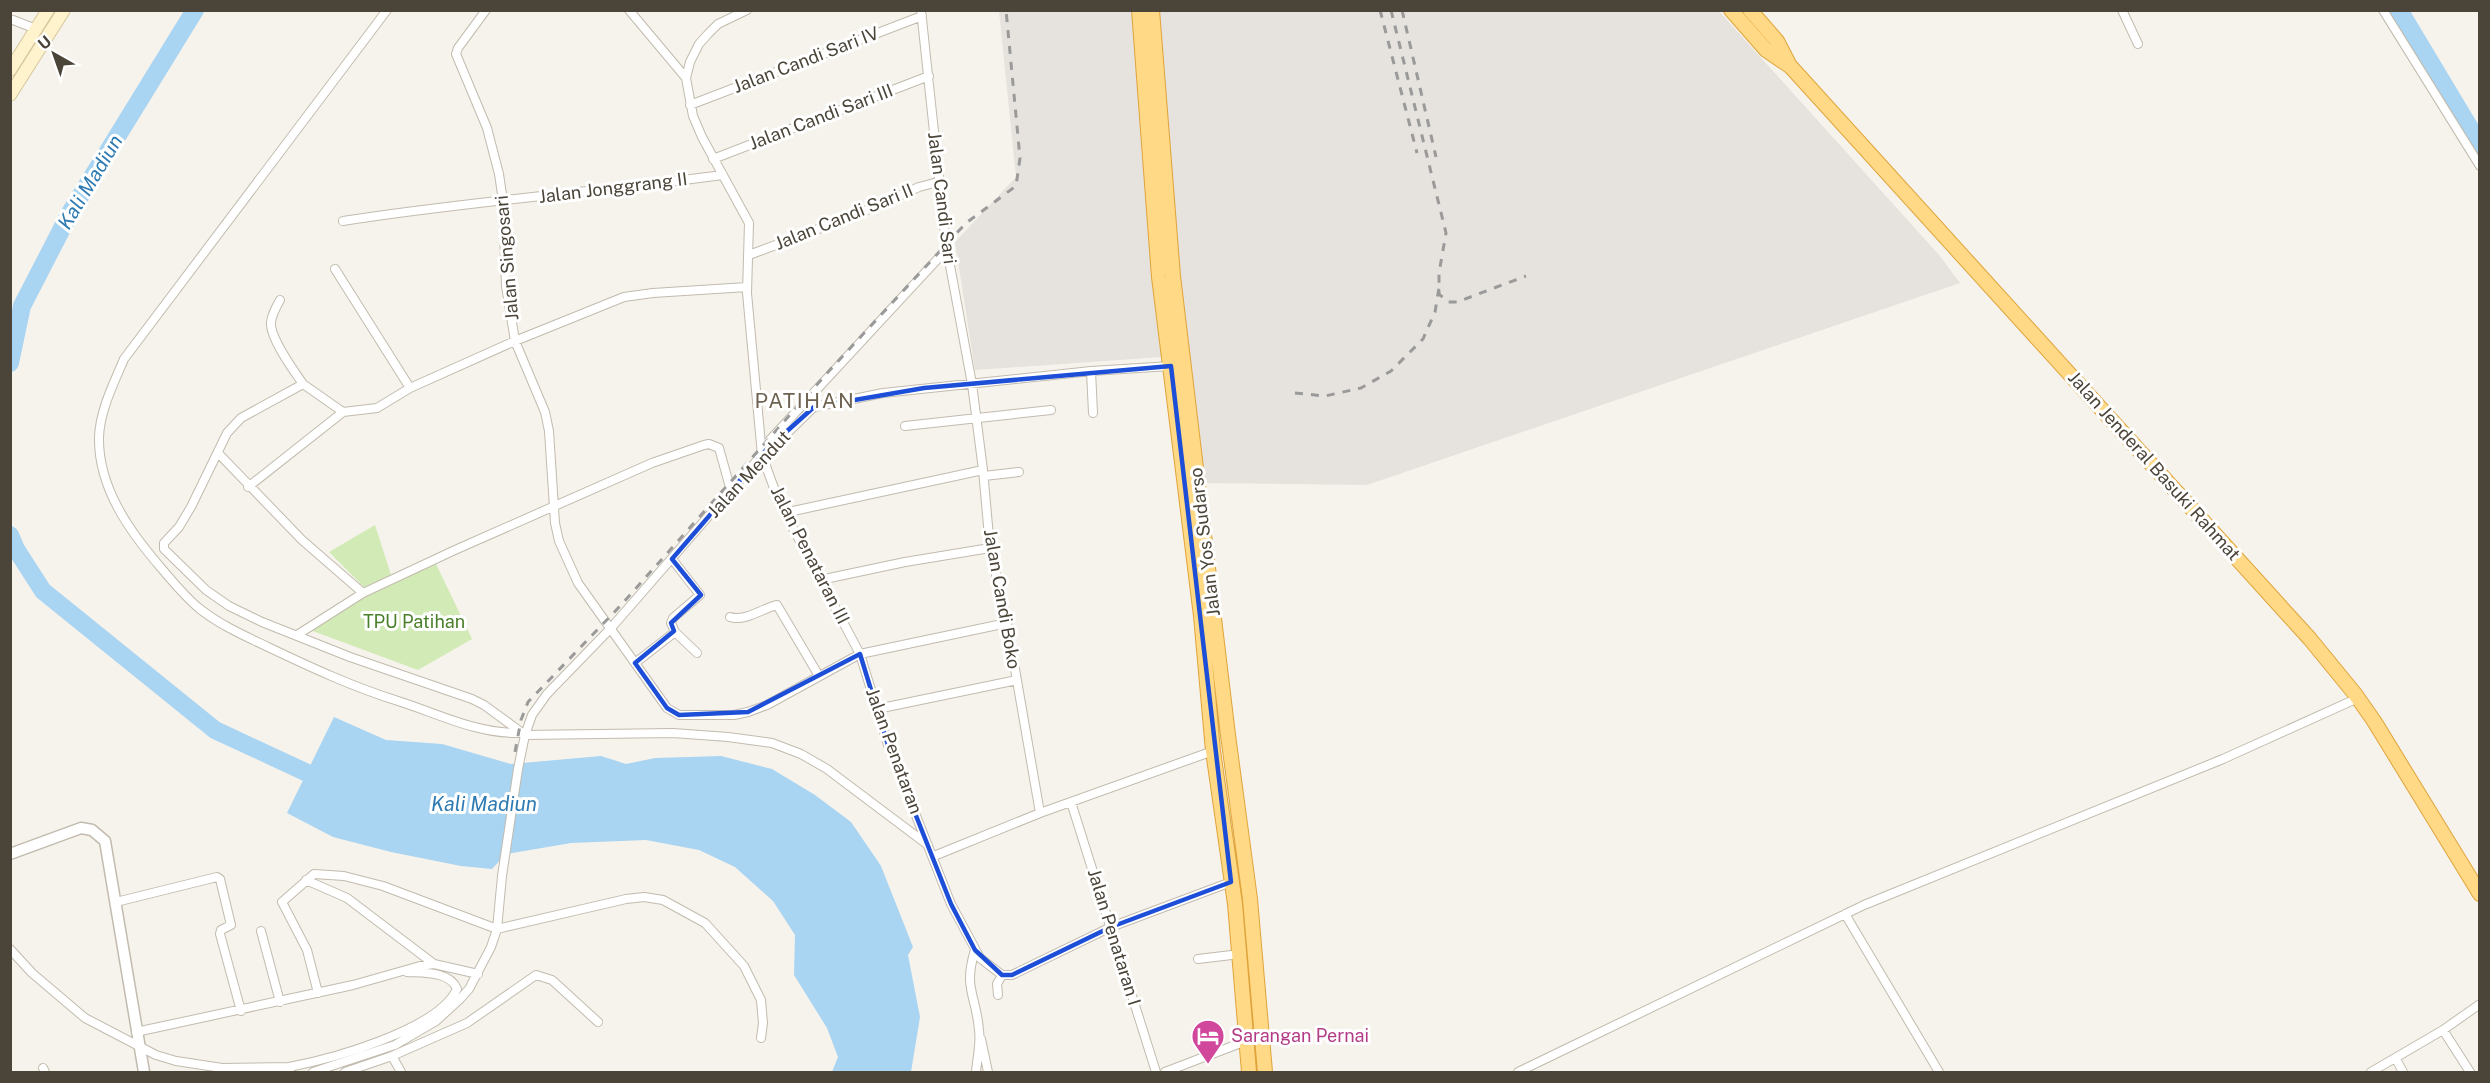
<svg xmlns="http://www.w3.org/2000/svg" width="2490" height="1083" viewBox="0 0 2490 1083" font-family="'Public Sans',sans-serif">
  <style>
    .industrial { fill: #e6e2dd }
    .green { fill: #d2eab5 }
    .water { fill: #a9d4f2 }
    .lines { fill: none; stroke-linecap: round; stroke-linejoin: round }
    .river { stroke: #a9d4f2; stroke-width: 18 }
    .minor-casing { stroke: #c2bbae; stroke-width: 10 }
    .tertiary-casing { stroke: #c2bbae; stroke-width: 13 }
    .secondary-casing { stroke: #d6c79b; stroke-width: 14 }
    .trunk-casing { stroke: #e0a43c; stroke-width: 16 }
    .minor { stroke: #fff; stroke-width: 8 }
    .tertiary { stroke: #fff; stroke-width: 10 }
    .secondary { stroke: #fff3cd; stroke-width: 12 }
    .trunk { stroke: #ffd985; stroke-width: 14 }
    .rail { stroke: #9a9a9a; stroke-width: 3; stroke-dasharray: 8 8; stroke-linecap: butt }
    .marked { fill: none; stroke: #1d4ed8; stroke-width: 4.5; stroke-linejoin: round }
    .labels { text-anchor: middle; stroke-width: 6; stroke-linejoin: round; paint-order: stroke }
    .street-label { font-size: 18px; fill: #4b4439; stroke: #fff }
    .park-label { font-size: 18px; fill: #4a7f2a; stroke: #fff }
    .hotel-label { font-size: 18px; fill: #b23c85; stroke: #fff; text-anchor: start }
    .water-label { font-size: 20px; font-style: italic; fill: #2e7ab2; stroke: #fff }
    .quarter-label { font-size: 21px; letter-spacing: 1.5px; fill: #6e6250; stroke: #fff }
  </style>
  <rect width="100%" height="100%" fill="#f6f3ec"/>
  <path class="industrial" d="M1718,10l222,246 20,27 -593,202 -166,-2 -11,-128 -215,15 -20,-128 61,-65 -17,-166z"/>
  <path class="green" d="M375,525l16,50 -27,12 -35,-35z
    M436,564l36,75 -54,31 -108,-40 39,-27z"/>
  <path class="water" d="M334,717l52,23 56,4 69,20 90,-8 25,8 29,-6 66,-2 51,13 43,26 36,27 30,44 32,81 -5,8 12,62 -9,55h-79l6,-15 -11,-29 -33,-53 1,-40 -22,-34 -38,-34 -36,-17 -53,-10 -75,3 -65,11 -14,15 -31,-3 -70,-14 -58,-15 -46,-24z"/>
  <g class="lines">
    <path class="river" d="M2399,10l81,135
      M10,363l12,-57 48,-93 125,-203
      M10,535l6,14 27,42 172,139 114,53"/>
    <g class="minor-casing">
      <path id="minor" d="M387,10l-263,349c-10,24 -24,51 -25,78 -1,51 31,95 63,132 12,14 24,29 38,40 20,16 45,27 68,38 42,20 85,40 130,54 41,13 79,33 122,32
        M486,10l-28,38 -2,6 31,74 12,46 4,27 3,85 9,55 30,71 4,19 6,92 4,18 19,42 89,125 12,7h55l14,-3 19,-7 93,-51 147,-31
        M629,10l57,68
        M747,10l-29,14 -10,10 -9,10 -9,18 -4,16 7,38 9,21 47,86 -2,70 15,162 17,47 81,152 28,91 63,159 29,54 22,17h10l99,-48 120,-45
        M921,10l25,234 26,140 11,86 7,78 17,75 33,190
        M2122,10l16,34
        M2383,10l97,156
        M13,20l23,9
        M690,105l232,-89
        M713,159l216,-83
        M343,221c126,-20 254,-29 380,-46
        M749,255l109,-41 61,-27 19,-5
        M335,269l75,119
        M280,300c-4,7 -8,14 -9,22 -2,15 23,49 32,62
        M1091,371l2,42
        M343,412l-40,-28 -62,34 -14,15 -36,74 -12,20 -15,16v6l42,41 23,16 33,16 88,35 122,42 12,6 41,30 148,-2 55,4 44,6 29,11 26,15 101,76
        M343,412l34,-4 33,-20 105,-47 109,-44 29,-4 94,-6
        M905,426l146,-16
        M767,449l2,-8 178,-192
        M218,453l84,87 61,53
        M984,476l35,-4
        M248,487l95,-75
        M784,513l199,-43
        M672,559l28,36 -27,23 -2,5 4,9
        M820,580l85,-18 85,-14
        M730,617c15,5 33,-9 47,-12l42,71
        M297,635l66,-42 92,-43 197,-87 52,-18 5,-1 10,4 12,43
        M635,663l40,-31 22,21
        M877,709l140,-29
        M1071,802l85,270
        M934,856l106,-43 173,-62
        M306,880l41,18 87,66
        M116,902l101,-25 3,2 11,46 -10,5 -1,4 21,77
        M1845,914l94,158
        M261,931l19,71
        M10,949l22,24 53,45 71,37 20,6 46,7 67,-1 1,5
        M975,950c-12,39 1,44 4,80 2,13 -2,29 -3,42
        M1198,959l42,-5
        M318,993l-11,-43 -25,-48 32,-28 30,2 39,10 114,43 129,-30 18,-2 19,3 42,23 39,43 17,34 2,23 -2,15
        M998,995l-1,-11 5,-9
        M2443,1030l27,42
        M136,1032l217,-47 67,-19 14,-2 44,10
        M981,1039l7,33
        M392,1056l9,16
        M2396,1059l7,13
        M289,1067c42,-8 149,-37 168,-78 -7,-18 -34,-16 -50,-17
        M43,1068l2,4
        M313,1072l82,-27 41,-24 24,-22 9,-10 22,-42 6,-18 5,-53 16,-107 7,-34 7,-20 15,-21 64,-66 156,-179 7,-3 40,-39 69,-14 208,-22 80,-5
        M345,1072l47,-16 75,-33 69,-48 16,5 46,42
        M1165,1072l81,-31
        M1518,1072l346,-167 359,-146 135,-61
        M2371,1072l72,-42 37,-26"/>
    </g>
    <g class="tertiary-casing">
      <path id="tertiary" d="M10,854l71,-26 11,2 13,11 39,231"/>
    </g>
    <g class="secondary-casing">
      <path id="secondary" d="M10,70l38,-60
        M10,95l54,-85"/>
    </g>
    <g class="trunk-casing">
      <path id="trunk" d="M1139,10l20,267 42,339 12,135 22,153 14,168
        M1152,10l21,266 55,459 22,164 15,173
        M1731,10l35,40 25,17 519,572 45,55 19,27 106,173
        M1750,10l27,31 13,25"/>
    </g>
    <use href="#minor" class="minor"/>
    <use href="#tertiary" class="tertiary"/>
    <use href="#secondary" class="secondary"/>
    <use href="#trunk" class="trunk"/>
    <path class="rail" d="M1380,10l37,143
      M1391,10l55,223 -7,40v21l9,8h9l69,-26
      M1402,10l34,147
      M1295,393l30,3 36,-8 30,-17 32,-32 12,-27 4,-24
      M515,752l6,-32 7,-18 94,-98 207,-233 137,-148 50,-37 4,-28 -14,-148"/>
  </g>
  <path class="marked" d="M1171,366l60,516 -120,45 -99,48h-10l-27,-25 -24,-46 -63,-159 -28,-91 -112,58 -69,3 -12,-7 -32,-45 39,-32 -3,-8 30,-28 -29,-36 95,-110 47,-42 110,-19z"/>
  <defs>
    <g id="hotel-pin" transform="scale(1.725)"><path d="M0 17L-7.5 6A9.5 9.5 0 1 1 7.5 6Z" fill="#d1479c" stroke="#fff"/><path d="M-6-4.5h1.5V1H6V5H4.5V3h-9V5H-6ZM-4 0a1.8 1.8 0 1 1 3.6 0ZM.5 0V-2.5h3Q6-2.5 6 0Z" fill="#fff"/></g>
  </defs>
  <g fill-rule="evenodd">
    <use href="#hotel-pin" x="1208" y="1036"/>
  </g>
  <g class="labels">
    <g class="street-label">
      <text transform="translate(806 60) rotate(-21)" y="6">Jalan Candi Sari IV</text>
      <text transform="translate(821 117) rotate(-21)" y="6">Jalan Candi Sari III</text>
      <text transform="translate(613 188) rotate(-7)" y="6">Jalan Jonggrang II</text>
      <text transform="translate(942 198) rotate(83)" y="6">Jalan Candi Sari</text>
      <text transform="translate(844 217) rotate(-22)" y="6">Jalan Candi Sari II</text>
      <text transform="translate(507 258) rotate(-95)" y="6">Jalan Singosari</text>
      <text transform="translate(2154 466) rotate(48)" y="6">Jalan Jenderal Basuki Rahmat</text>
      <text transform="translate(749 474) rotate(-47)" y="6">Jalan Mendut</text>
      <text transform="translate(1205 542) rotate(-97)" y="6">Jalan Yos Sudarso</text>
      <text transform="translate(810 555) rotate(63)" y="6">Jalan Penataran III</text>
      <text transform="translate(1002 599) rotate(80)" y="6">Jalan Candi Boko</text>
      <text transform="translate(894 751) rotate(70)" y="6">Jalan Penataran</text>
      <text transform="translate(1114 937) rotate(73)" y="6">Jalan Penataran I</text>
    </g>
    <g class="park-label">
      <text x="414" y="628">TPU Patihan</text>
    </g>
    <g class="hotel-label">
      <text x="1231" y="1042">Sarangan Pernai</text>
    </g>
    <g class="water-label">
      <text transform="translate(90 182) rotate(-59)" y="7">Kali Madiun</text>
      <text x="484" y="811">Kali Madiun</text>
    </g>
    <g class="quarter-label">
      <text x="805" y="408">PATIHAN</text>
    </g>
  </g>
  <rect width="2490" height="1083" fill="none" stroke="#4b4439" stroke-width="24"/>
  <g transform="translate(54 54) rotate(320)" stroke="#ffffff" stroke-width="4.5" paint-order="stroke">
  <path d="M0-4.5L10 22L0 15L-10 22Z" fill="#4b4439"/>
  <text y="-9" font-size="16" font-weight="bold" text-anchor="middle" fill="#4b4439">U</text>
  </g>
</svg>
